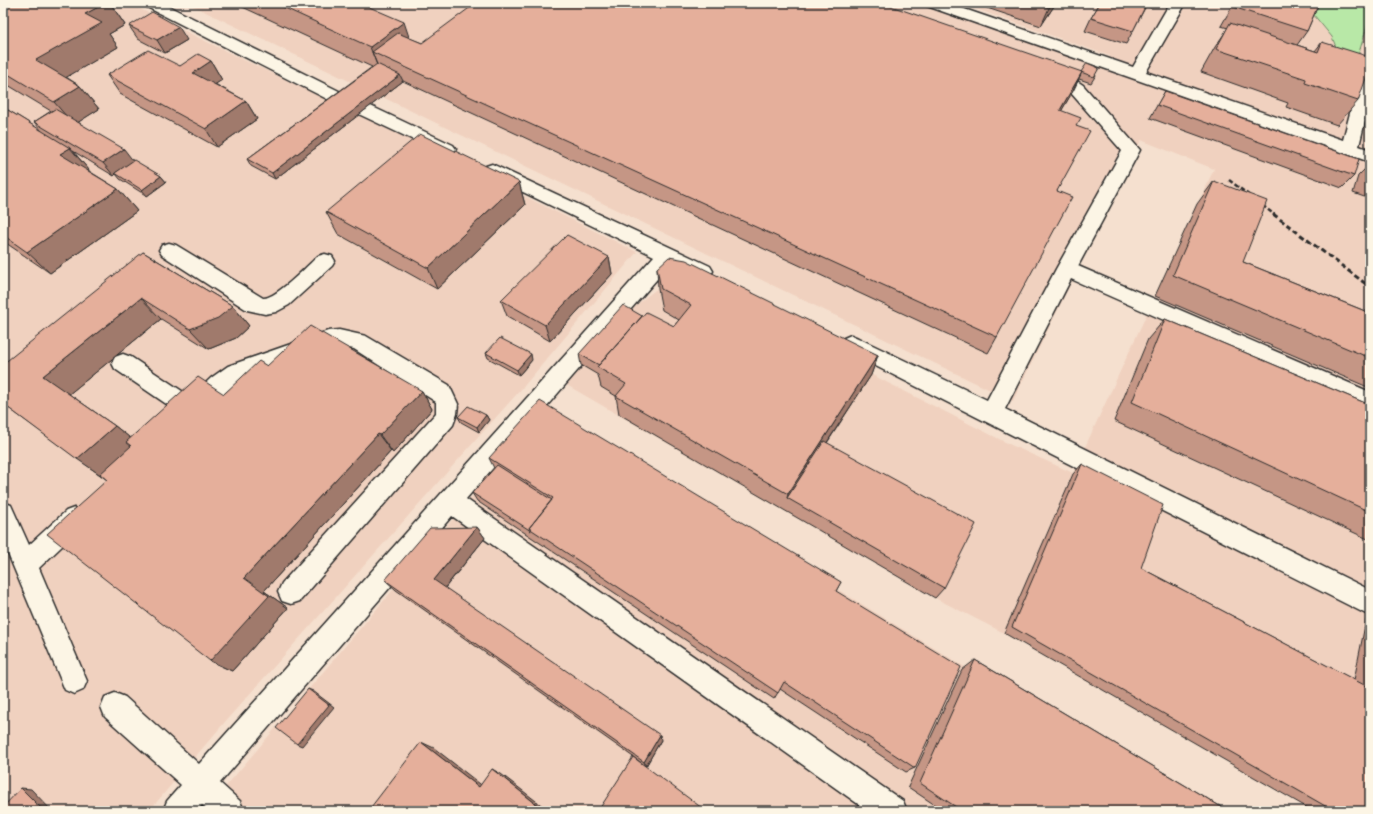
<svg xmlns="http://www.w3.org/2000/svg" width="1373" height="814" viewBox="0 0 1373 814" font-family="'Balsamiq Sans',sans-serif">
  <style>
    .built { fill: #f0d1bf }
    .green { fill: #b8e8a7; stroke: #728a69 }
    .lines { fill: none; stroke-linecap: round; stroke-linejoin: round }
    .minor-casing { stroke: #2b2b2b; stroke-width: 3 }
    .minor { fill: #fcf5e5; fill-rule: evenodd }
    .rail-far1 { stroke: #2b2b2b; stroke-width: 2.5; stroke-dasharray: 4.5 2.5; stroke-linecap: butt }
    .rail { stroke: #2b2b2b; stroke-width: 3; stroke-dasharray: 5.5 3; stroke-linecap: butt }
    .wall { fill: #c59685; stroke: #2b2b2b }
    .shaded-wall { fill: #a07a6c; stroke: #2b2b2b }
    .building { fill: #e5af9b; stroke: #2b2b2b }
  </style>
  <rect width="100%" height="100%" fill="#f5e0cf"/>
  <filter id="ink" filterUnits="userSpaceOnUse"><feTurbulence type="fractalNoise" baseFrequency=".025" numOctaves="2"/><feDisplacementMap in="SourceGraphic" scale="8" xChannelSelector="R" yChannelSelector="G"/><feConvolveMatrix kernelMatrix="1 2 1 2 8 2 1 2 1" color-interpolation-filters="sRGB"/></filter>
  <g filter="url(#ink)">
    <path class="built" d="M3,3h125l116,57 133,63 260,129 -113,134 -294,330 -81,95h-146z
      M187,3h732l189,65 2,-12 -151,-53h411v808h-57l-309,-178 -69,-35 -370,-214 59,-68 22,-19 24,-18 16,2 325,164 62,28 141,-304 -73,-29 -128,261z
      M545,411l656,400h-996z"/>
    <path class="green" d="M1304,3h61l5,9v5l-14,45 -16,-5 -8,-20z"/>
    <g class="lines">
      <g class="minor-casing">
        <path id="minor" d="M142,3h20l179,89 112,53 3,4 -3,4 -6,2 -6,-2 -112,-53 -184,-94z
          M924,3h23l186,64 37,-64h16l-40,69 197,68 19,-73 2,-4 6,-1v38l-11,46 11,4v12l-443,-156z
          M1050,66l6,1 27,18 57,65 -62,116 292,126v19l-299,-132 -66,130 365,181v26l-526,-266 -3,-6 3,-6 7,-3 7,3 129,62 69,-131 66,-118 -51,-58 -27,-18 -2,-4 2,-4z
          M492,164l218,102 3,5 -3,5 -7,3 -33,-15 -204,235 437,302 4,10h-39l-416,-295 -232,267 20,18 4,10h-35l-7,-6 -6,6h-33l4,-10 14,-16 -76,-68 -4,-10 4,-10 10,-4 10,4 74,67 455,-508 -168,-82 -3,-4 3,-4z
          M169,243l7,2 87,53c13,1 45,-33 55,-42l7,-2 7,2 3,5 -3,5 -43,39 -13,7 -11,2 -18,-4 -85,-55 -3,-5 3,-5z
          M339,330l27,6 83,49 9,19 -1,10 -4,11 -153,176 -9,3 -9,-3 -4,-9 4,-9 154,-170v-11l-82,-53 -15,-3 -10,1c-32,12 -75,22 -101,43 -15,11 -24,33 -44,26l-69,-47 -3,-6 3,-6 8,-3 8,3 60,40 20,-19 17,-12 100,-35z
          M3,502l8,3 18,40 37,-34 8,-3 8,3 4,8 -4,8 -43,41 48,113 -4,9 -9,4 -9,-4 -62,-148z"/>
      </g>
      <use href="#minor" class="minor"/>
      <path class="rail-far1" d="M1229,180l46,35"/>
      <path class="rail" d="M1273,214l97,73"/>
    </g>
    <path class="wall" d="M3,3h107l15,22 -16,9 9,13 -52,30 14,9 19,23 -21,13 55,39 28,15 5,6 -19,14 -27,-17 -4,-5 -2,2 -41,-25 16,19v1l29,18 19,22 -87,62 -47,-32v-134l39,24 -8,-9 17,-11 -48,-29z
      M234,3h126l49,35 13,5 659,29 15,3 -5,8 -12,-4 -6,12 -12,20 16,16 -20,64 -60,146 -9,16 -585,-272 -128,98 -24,-13 -4,-7 125,-92z
      M985,3h71l-15,23 -57,-19z
      M1100,3h53l-2,5 -5,-2 -20,38 -41,-13 6,-13z
      M1234,3h85l-12,28 -10,14 18,6 7,-9 36,59 -21,24 -51,-18 2,-4 -87,-31 14,-25 13,-19 -7,-2z
      M129,26l58,14 -22,13 -27,-14z
      M211,61l11,19 -7,4 31,17 11,18 -40,28 -97,-53 -13,-19 73,-9z
      M1165,91l189,85 -12,12 -192,-70z
      M1370,106v15l-5,-1z
      M1370,164v35l-17,-6 5,-17z
      M1214,181l29,81 127,51v75l-215,-92 42,-92z
      M519,182l6,23 -88,84 -99,-55 -12,-22z
      M143,252l90,54 16,20 -13,12 -27,11 -48,-30 -92,75 46,32 15,12 94,-44 43,-28 155,25 10,18 -39,44 -2,-2 -127,140 24,17 -56,63 -22,-10 -103,-181 -104,-76z
      M609,257l3,17 -62,67 -43,-25 -6,-16z
      M657,268l221,87 -7,20 -44,68 117,145 -9,10 -316,-184 -3,-18 -15,-9 -3,-12 -17,-10 -2,-11 63,-38 32,10 5,-6 -17,-10 -4,-21z
      M1165,319l205,86v135l-256,-119 34,-82z
      M486,353l46,7 -13,15 -31,-17z
      M486,415l3,5 -10,12 -18,-10 -3,-5z
      M489,458l352,124 -5,9 79,177 -9,4 -126,-83 -6,10 -297,-198 -5,-8 22,-25z
      M1082,464l59,104 213,112 12,-60 4,-1v192h-57l-309,-178 69,-159z
      M477,527l8,11 -40,50 216,152 -15,26 -250,-176 -11,-10z
      M975,660l253,151h-284l-36,-24 54,-117z"/>
    <path class="shaded-wall" d="M106,3h4l15,22 -16,9 9,13 -63,37 -19,-24 49,-46z
      M1052,3h4l-15,23 8,-18z
      M404,22l8,24 -40,6 7,18 -9,-23z
      M179,27l8,13 -22,13 -8,-13z
      M211,61l11,19 -17,11 -12,-18z
      M1082,72l-9,19 -22,38 9,-19z
      M400,75l3,6 -128,98 -3,-6z
      M80,86l19,23 -25,16 -20,-23z
      M246,101l11,18 -40,28 -11,-18z
      M70,148l19,22 -9,6 -20,-22z
      M124,149l10,13 -19,11 1,1 -2,2 -11,-13z
      M161,176l5,6 -19,14 -5,-6z
      M519,182l6,23 -88,84 -9,-21z
      M118,189l19,22 -87,62 -23,-21z
      M609,257l3,17 -62,67 -5,-16z
      M141,298l20,21 -93,76 -25,-19z
      M233,306l16,20 -13,12 -27,11 -19,-20z
      M531,354l1,6 -13,15 -2,-5z
      M878,355l-7,20 -81,124 -3,-1 1,-4z
      M422,391l10,18 -39,44 -13,-18z
      M486,415l3,5 -10,12 -2,-5z
      M115,426l23,18 -36,32 -25,-17z
      M378,434l13,17 -127,140 24,17 -56,63 -22,-10 34,-83z
      M477,527l8,11 -42,52 -9,-10z
      M308,689l5,2 21,16 -32,39 -5,-2z
      M660,735l1,5 -15,26 -2,-4z
      M421,742l13,6 55,43 -10,-4z
      M492,769l9,5 48,37h-4z
      M21,788l10,1 21,22h-8z"/>
    <path class="building" d="M3,3h103l-21,11 17,9 -66,37 44,26 -26,16 -51,-31z
      M274,3h86l44,19 -34,25z
      M476,3h406l200,69 -22,38 21,8 -5,8 14,5 -33,60 15,6 -75,140 -625,-285 26,-19 24,10z
      M1035,3h17l-3,5z
      M1100,3h47l-14,28 -42,-13z
      M1235,3h84l-12,28 -74,-24z
      M152,12l27,15 -22,13 -28,-14z
      M1230,23l88,29 4,-10 48,15v10l-12,34 -53,-18 1,-4 -90,-30z
      M148,50l32,16 18,-12 13,7 -18,12 53,28 -40,28 -99,-54z
      M1087,63l12,5 -5,9 -13,-5z
      M377,64l23,11 -128,98 -25,-14z
      M1165,91l194,68 -5,17 -197,-71z
      M3,107l67,41 -10,6 58,35 -91,63 -24,-17z
      M55,109l69,40 -21,14 -69,-41z
      M420,134l99,48 -91,86 -102,-56z
      M134,160l27,16 -19,14 -27,-17z
      M1370,166v16l-4,-1z
      M1214,181l53,20 -24,61 127,51v45l-197,-83z
      M567,235l42,22 -64,68 -44,-25z
      M143,252l90,54 -15,12 -28,11 -49,-31 -98,78 72,50 -38,33 -74,-55v-40z
      M669,257l17,3 192,95 -90,139 -172,-98 10,-12 -29,-17 49,-55 28,14 17,-21 -30,-16 -4,-21z
      M623,305l19,11 -43,49 -20,-11z
      M1165,319l205,86v107l-238,-110z
      M310,326l112,65 -42,44 -2,-1 -134,144 25,18 -59,65 -163,-127 60,-54 -7,-6 31,-28 -5,-4 72,-65 26,17 35,-33 8,5z
      M500,338l31,16 -14,16 -31,-17z
      M540,401l301,181 -5,9 125,76 -46,101 -131,-86 -6,11 -249,-165 24,-30 -64,-40z
      M468,406l18,9 -9,12 -19,-10z
      M824,441l152,83 -32,64 -157,-90z
      M1082,464l81,41 -22,63 229,120v123h-36l-322,-184z
      M497,465l55,35 -23,28 2,3 -59,-38z
      M477,527l-43,53 226,155 -16,27 -259,-182 45,-52z
      M975,660l253,151h-266l-42,-28z
      M308,689l21,16 -32,39 -21,-16z
      M421,742l58,45 13,-18 53,42h-177z
      M633,757l73,54h-108z
      M21,788l23,23h-41v-4z"/>
  </g>
  <rect width="1373" height="814" fill="none" stroke="#fcf5e5" stroke-width="16"/>
  <rect x="8" y="8" width="1357" height="798" fill="none" stroke="#2b2b2b" stroke-width="1.5" filter="url(#ink)"/>
</svg>
